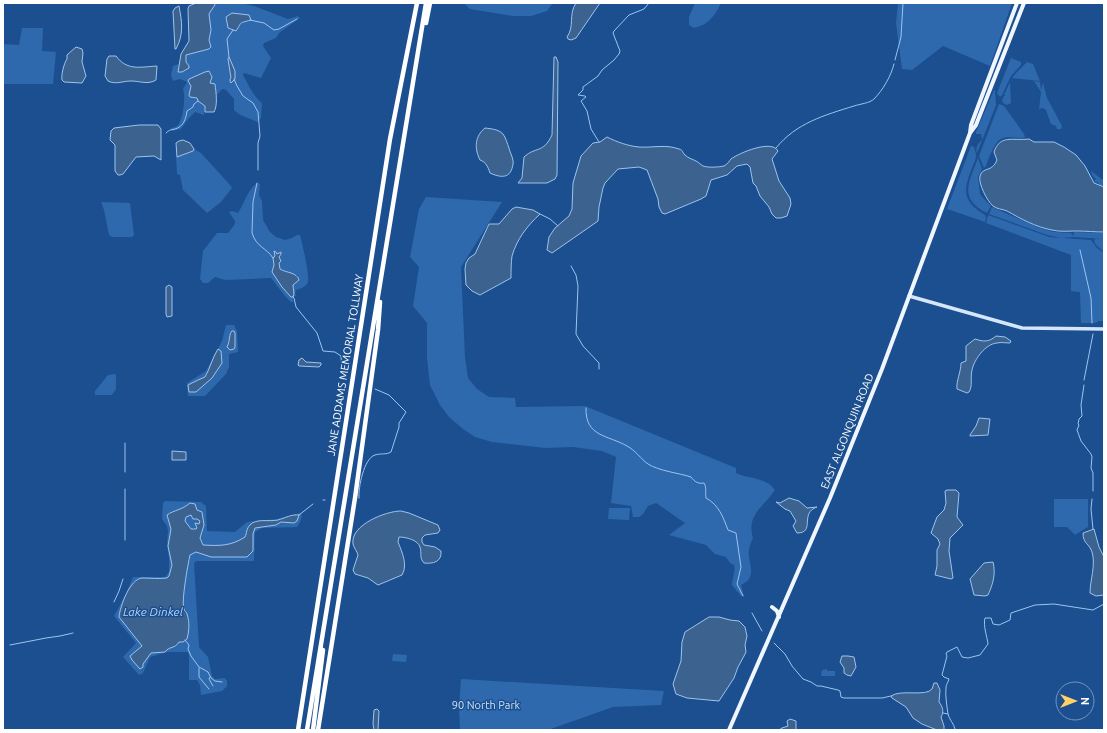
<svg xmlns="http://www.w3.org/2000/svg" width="1107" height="733" viewBox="0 0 1107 733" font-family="Ubuntu,sans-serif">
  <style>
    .green { fill: #2e69ad; fill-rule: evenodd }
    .water { fill: #3c6290; stroke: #9cc4f0; fill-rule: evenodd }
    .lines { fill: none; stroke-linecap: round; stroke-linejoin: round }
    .stream { stroke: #9cc4f0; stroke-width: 1 }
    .secondary { stroke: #d6e6fa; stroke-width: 3.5 }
    .primary { stroke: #f0f6ff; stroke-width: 4 }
    .highway { stroke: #fff; stroke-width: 4.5 }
    .labels { text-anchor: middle; stroke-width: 3; stroke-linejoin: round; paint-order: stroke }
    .street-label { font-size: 11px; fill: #fff; stroke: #1b4f8f }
    .park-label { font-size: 11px; fill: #cfe3fa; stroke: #1b4f8f }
    .water-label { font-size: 12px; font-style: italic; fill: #b5d3f5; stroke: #1b4f8f }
  </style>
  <rect width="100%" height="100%" fill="#1b4f8f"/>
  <path class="green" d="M216,3h24l14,3 34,13 10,-3 2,2 -21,15 -3,5 -12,5 -1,3 8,12 -10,20 -17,-5 -1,2c5,9 10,21 19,28l-1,15 -4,4c-9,-5 -16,-5 -23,-12v-11l-8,-9 -4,-1 -6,7 -1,-5 -5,-8 2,-6 -21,9 -1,11 7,1 1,3 7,5 -1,9 -9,-3 -6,6 -8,11 -9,2 -1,-3c1,0 5,-1 6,-2 6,-5 9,-29 6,-37l4,-7 -7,-3 -7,2 -2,-6 2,-9 6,-2 -1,8 11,-6 -3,-4v-7l24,-6 1,-2 -2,-7 2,-10 -2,-16z
    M464,3h89l-6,8 -16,5h-18l-43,-7z
    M695,3h26c-6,13 -13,22 -27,25l-5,-3v-8z
    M898,3h114l-22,63 -47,-20 -31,24 -10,-1 -6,-46z
    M22,28h21l-1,23 14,1 -3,32h-50v-40l16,1z
    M1011,58l10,4v3l-10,11 -9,19 -2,2 -3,-4z
    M1027,62l6,2 7,17 -28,-3 4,-5z
    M1034,81l6,1 1,8 2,-7 4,15 15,28 -1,3h-4l-1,-3 -5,-2 -5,-14 -3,-2 -4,1 2,-17z
    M1010,82l1,21 -4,2 -4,-2 -1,-3 2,-4h2l-2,-1z
    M994,90h1l1,15 -19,48c-2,-4 1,-10 5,-13l-1,-6h-5v-2z
    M999,104l5,2 20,28 1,3 -2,1c-7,0 -16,-2 -22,1 -6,2 -13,21 -15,27l-2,2 -5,-12z
    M971,146h1l2,1c1,3 2,7 2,9 0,4 -3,8 -4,12 -9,23 -10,33 13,47l1,3 -1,4 -38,-13z
    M194,149l7,4 30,33 1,2 -11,14 -14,11 -24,-23 -3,-15 -3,-1 -1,-18 1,1 16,-6z
    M978,158l4,11 -4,8 2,17 3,4 8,8 -4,7c-29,-14 -18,-31 -9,-55z
    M1091,171l13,10v5h-3l3,1c-8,-2 -10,-4 -13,-11l3,6 6,4 -3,-5v2l-2,-1 -1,-3 2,1v-1l-4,-4z
    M257,183l3,1 -1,11 3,6 1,19 7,12 6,5 9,3 7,-2 5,-3h3c2,8 11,43 7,49 -2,3 -7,5 -11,6l-1,4 1,2 -3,1v5h-2l-6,-6 -14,-18 -46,2 -10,-3 -7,6h-5l-3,-4 3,-28 14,-18h11l7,-9v-3l-6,-9 3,-1 6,2c6,-9 10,-24 19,-30zM275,256l4,7 1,6c4,3 11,5 17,6l2,5 -6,5 1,9 -22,-22 2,-7 -1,-7z
    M426,197l76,5 -41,65 4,90 3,21 9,11 12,8 26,1 1,9 69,-1 151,62v5c12,6 30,4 39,17 -11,17 -29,24 -22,48 -3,6 -5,12 -4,19 2,11 6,22 -8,28l3,11h-3l-9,-11c0,-7 4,-13 2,-20l-4,-2 -4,-6 -11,-3 -9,-9 -37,-10 16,-12 -29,-20 -8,3 -5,8 -4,3h-6l-2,-11 -20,-3 5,-46 -14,-6 -29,-4 -28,1 -53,-6 -17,-5 -12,-8 -14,-12 -9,-12 -10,-20 -3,-27v-35l-14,-17 6,-39 -9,-10 9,-48z
    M101,202l29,1 4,32 -2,2h-20l-3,-2 -5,-25z
    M992,207l48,21 14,4 17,1 2,3 1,-4 30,1v6l-31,-2 -11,1 -15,-3 -58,-21z
    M988,215l61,22 42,3 6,8 7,5v33l-1,4 1,3v28h-5l-4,2h-14l-1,-31 -9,-1v-36l-85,-32z
    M1095,239h9v13l-8,-7 -2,-4z
    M226,325h8l3,6 1,21 -9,2v13l-3,7 -21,22h-17l-1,-13 19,-12 16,-30z
    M115,374l1,1v14l-4,6h-17v-4l13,-16z
    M1088,499v28l-13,8 -8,-8h-13v-28z
    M165,501l36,1 5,4 1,25 28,1 12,-10 30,-3 24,-6c2,4 -1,10 -4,14l-35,1 -7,4 -1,29h-57l-3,2 5,84 9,10 4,19 3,3 10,-1 2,3v5l-5,5 -21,4 -1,-10 -3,-5h-8v-24l-1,-4h-21l-17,5 -7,16 -4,2 -16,-18 13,-14 -22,-27 11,-20 8,-19h32l4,-5v-14l-2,-13 1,-14 -1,-5 -5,-7 1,-16z
    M609,508h21l-1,12 -21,-1z
    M393,654l14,1 -1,7 -14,-1z
    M827,669v2h8v5h-14l1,-6z
    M461,679l203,12 -3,14 -48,2 -65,23h-88l-1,-23z"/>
  <path class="water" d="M196,3h20l-7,11 2,16 -2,10 2,7 -2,2 -23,6v7l3,4v2l-7,4h-4l3,-18 8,-13 -1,-32 1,-3z
    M576,3h24l-24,35 -5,2 -3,-1 -1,-2c8,-11 1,-22 9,-34z
    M179,6c3,16 5,28 -3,43h-1l-2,-38 2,-3z
    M232,13l17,2 2,5c-14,4 -8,1 -15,11l-8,-3 -2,-11z
    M76,47l6,2 1,4 -1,9 4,14 -4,7 -18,-1 -2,-2c-1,-5 2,-17 5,-21v-4z
    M109,56h7c11,15 24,11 41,10l-1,14c-8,5 -16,1 -25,1 -9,0 -15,4 -23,0l-3,-5 2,-17z
    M229,57l6,14v8l-4,4 -1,-2v-2l1,-1 -3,-19z
    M554,57h2l2,5 -1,113 -2,4 -8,4h-29l4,-5 2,-21c12,-11 19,-3 28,-22z
    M209,71l3,6 -2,6 5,1c1,8 3,21 -1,28h-9v-6l-7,-5 -1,-3 -7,-1 -1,-2 2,-9 -3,-5 1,-2 16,-7z
    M139,125h19l3,4v31l-7,-4 -18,1 -13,17 -3,1h-2l-3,-4v-26l-5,-5 1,-9 3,-3z
    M485,128c7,1 13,1 18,6 3,4 4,9 6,14 1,5 5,11 4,16 -2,15 -12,14 -23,9 -2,-6 -4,-11 -10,-13 -6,-12 -5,-24 5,-32z
    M607,137c10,5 21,9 32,10 13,1 27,-3 40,2 4,1 3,3 6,6 3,3 7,4 11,6 2,1 4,3 7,5 6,2 16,1 21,0 4,-2 5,-5 7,-7 8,-6 41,-20 47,-8l-6,8 7,22 11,17 1,6 -4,12 -6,2h-5l-4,-4 -3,-7 -9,-11 -4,-10 -3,-3 -3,-16 -3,-3 -10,2 -10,9 -16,5 -5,16 -5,3 -36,15 -3,-1 -3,-6 -1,-8 -11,-29 -8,-3 -21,2 -13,14 -2,5 -4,19 -1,14 -46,32 -5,-3 2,-13 6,-9 14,-12 3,-7 1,-26 8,-27 12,-13 7,-1z
    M1029,139l5,3h20l10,5 12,8 9,11 9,17 10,4v45c-9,0 -18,-1 -28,-1 -8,0 -16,1 -24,-1 -16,-3 -31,-11 -45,-19 -5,-2 -10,-2 -14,-5 -6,-5 -15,-23 -13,-30 3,-10 12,-3 17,-16l-3,-8c6,-18 19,-11 35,-13z
    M183,140l7,3 4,6 -1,2 -16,6 -1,-14 3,-2z
    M516,207l17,3 7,4c-13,12 -23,25 -28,42 -1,7 -1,15 -1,22l-31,17 -8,-4 -6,-6 -1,-16 1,-6 3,-5 6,-4 14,-30h10l13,-15z
    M274,251l2,1 1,2 4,-2v2l-2,3 2,4 -2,2 1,6c6,4 17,3 19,11l-6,5 1,9 -1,3h-2l-9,-10 -10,-15 2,-7 -1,-7 2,-2z
    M169,285l3,2v29l-5,1 -1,-3v-27z
    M232,331h2l1,2v14l-1,2 -4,1 -3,-3c3,-5 2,-14 5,-16z
    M996,336l9,1 6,4 -1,2c-4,0 -9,-1 -13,0 -12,1 -23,17 -25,27 -2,8 1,16 -3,22l-2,1 -10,-4c-1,-8 4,-17 4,-26l5,-2v-15l9,-7c9,3 14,3 21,-3z
    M218,349l3,2 1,12 -10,15 -16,14h-7l-1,-7 10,-5 7,-3c5,-8 7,-19 13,-28z
    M302,358l4,4 15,1v2l-2,2 -20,-1 -1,-1 1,-5z
    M979,418l11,1 -2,16 -18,1v-1l6,-9z
    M172,451l14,1v8h-14z
    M947,490h9l3,3 -2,24 6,8 -13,13 -1,13 4,27 -2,1 -16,-4 2,-9v-16l3,-6 -2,-5 -7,-6 6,-16 7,-7 2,-7 -1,-12z
    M789,498l10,3 8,7 10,-1c-18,6 -1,26 -20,26l-4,-7 3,-5 -6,-10 -5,-2 -9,-7 4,1z
    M190,503l5,1 2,6 5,2 2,13 -4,13 3,7c17,1 28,1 42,-8 2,-4 1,-8 5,-12 6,-7 19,-3 28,-5 7,-2 14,-6 21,-5l-2,6 -3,2 -13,-1 -5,3 -21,3 -2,6v17l-6,6h-36l-15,-5 -6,3c-2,9 -9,47 -6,54 0,2 3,3 3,5 3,9 2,17 0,25l-4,3h-4c-4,7 -10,4 -14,10l-14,1 -8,11v3l-3,2 -8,-9 -2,-4 12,-10 -23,-29c1,-11 11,-38 23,-39 8,0 17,1 25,0l2,-2 3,-11 -4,-19 3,-17 -4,-14c7,-5 15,-5 23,-12zM191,515l2,4h4l3,2 -1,3 -4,-1 2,5 -1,1h-5l-6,-8 1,-4z
    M401,511l8,2 29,12 2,5 -2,3 -13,2 -3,3v4l2,3 11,2 6,4c1,11 -8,13 -17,12 -5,-5 -2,-10 -4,-16 -2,-7 -14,-10 -21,-10l-1,5c4,10 10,23 4,33l-24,10 -10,-7 -13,-4 -2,-4 5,-15c-1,-4 -4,-7 -5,-11 -3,-19 33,-33 48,-33z
    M1094,529l5,18 5,10v38l-8,1 -6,-3c0,-13 6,-28 2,-41 -3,-9 -9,-8 -9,-19z
    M993,562c3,12 0,22 -5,33l-3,1 -11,-1 -4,-16 14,-16z
    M709,617h10l11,3 9,1 6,6 2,9 -2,9 1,7 -2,4 -6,11 -4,11 -15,23 -32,-3 -11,-4 -3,-10 8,-23 1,-19 3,-10z
    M842,656h6l6,1 2,10 -5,9 -4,-1 -3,-2v-5l-4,-6z
    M934,683h3l3,7 -1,12c4,5 5,10 2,15l3,9v4h-7l-15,-6 -9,-6 -7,-11 -14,-9 -1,-2c10,-7 35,1 41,-7 1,-2 1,-4 2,-6z
    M377,709l2,2 -1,19h-4l-1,-6 1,-14z
    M790,719l6,2v9h-17l3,-2 6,-2 -1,-5z"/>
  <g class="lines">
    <path class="stream" d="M250,20l14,3 10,7 5,-1 18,-10
      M229,57l-2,-18 6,-9
      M895,60l6,-23 2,-34
      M234,79l3,7 6,10 10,7 5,9 2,24 -2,7v27
      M166,133c3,-3 4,-3 9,-4 8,-2 11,-10 12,-18l6,-4 1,-3 4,-3
      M599,142l-8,-13 -4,-18 -6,-10 5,-4 -1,-1 -7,-1 5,-5v-3l15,-11 4,-6 12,-10 5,-6 1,-3 -7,-18 1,-2 15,-16 15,-6 5,-6
      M776,148c20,-25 49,-33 78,-42 6,-2 16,-3 20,-7 9,-9 17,-23 20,-35
      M257,183l-4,19 -1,31c5,15 14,14 21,25
      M540,214l10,5 8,7
      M1080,250l11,48 1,25
      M571,266l5,9 2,11 -2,48 7,12 16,17v6
      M293,297l1,1 2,9 21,26 6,18 12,1 6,4 1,16 6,1
      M1084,380l9,-46
      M1084,385l-3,20 1,11 -3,3 -1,5 1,1 -2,5 4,11 10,13 1,3 -1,11 2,5v18
      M586,408c-1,29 22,27 41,38 8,4 14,13 21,18 11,7 31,9 43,13 4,5 7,7 13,6 3,5 1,10 2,15 13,7 17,19 22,32l8,3 5,34 -4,17 6,12
      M125,472v-29
      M359,498c-1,-10 5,-40 16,-43 6,-2 11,0 16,-3l8,-25v-4l7,-11 -17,-17 -14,-6
      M1092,499l-1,10 2,20
      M323,500h2
      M299,515l14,-11
      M125,540v-51
      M114,602l5,-11 4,-12
      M752,613l10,18
      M185,640l4,5 -1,4 3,7 8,11 9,5 3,6 4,3 7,1
      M774,643l11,11 7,12 11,13 8,3 6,4h4l17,4 2,1 1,6 3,1h38l9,-2
      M10,645l36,-7 14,-2 13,-3
      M199,668v9l10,12
      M210,677l-1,2 4,7
      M943,713l5,1
      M954,730l1,-1c-1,-5 -6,-10 -7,-15 -1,-7 -3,-19 -2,-26 0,-4 2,-5 3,-9l-5,-2 -2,-2 5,-19 -1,-2 1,-2 10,-5 5,10 6,1 12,-3 8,-11c-1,-8 -5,-18 -3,-26h6l2,6 6,1 11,-5 1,-7 24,-8 19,-1 39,6 11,-6"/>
    <path class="secondary" d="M909,296l113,32 82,1"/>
    <path class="primary" d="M970,133l6,-8 48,-122
      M772,607l5,4 2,6
      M729,730l101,-232 52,-129 88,-236 1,-8 46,-122"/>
    <path class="highway" d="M426,23l4,-20
      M298,730l92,-591 27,-136
      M307,730l119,-727
      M313,730l10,-80
      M318,730l37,-232 23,-168 2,-28"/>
  </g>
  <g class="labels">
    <g class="street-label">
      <text transform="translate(345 365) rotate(-81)" y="4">JANE ADDAMS MEMORIAL TOLLWAY</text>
      <text transform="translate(847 431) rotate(-68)" y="4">EAST ALGONQUIN ROAD</text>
    </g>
    <g class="park-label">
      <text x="486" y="709">90 North Park</text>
    </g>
    <g class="water-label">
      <text x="153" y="616">Lake Dinkel</text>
    </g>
  </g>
  <rect width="1107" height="733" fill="none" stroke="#ffffff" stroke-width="8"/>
  <g transform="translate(1075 701) rotate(90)"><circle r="19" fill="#1b4f8f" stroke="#7695bc"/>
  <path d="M0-3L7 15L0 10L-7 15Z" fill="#ffd166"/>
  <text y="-6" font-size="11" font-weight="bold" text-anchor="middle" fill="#ffffff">N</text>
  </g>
</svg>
